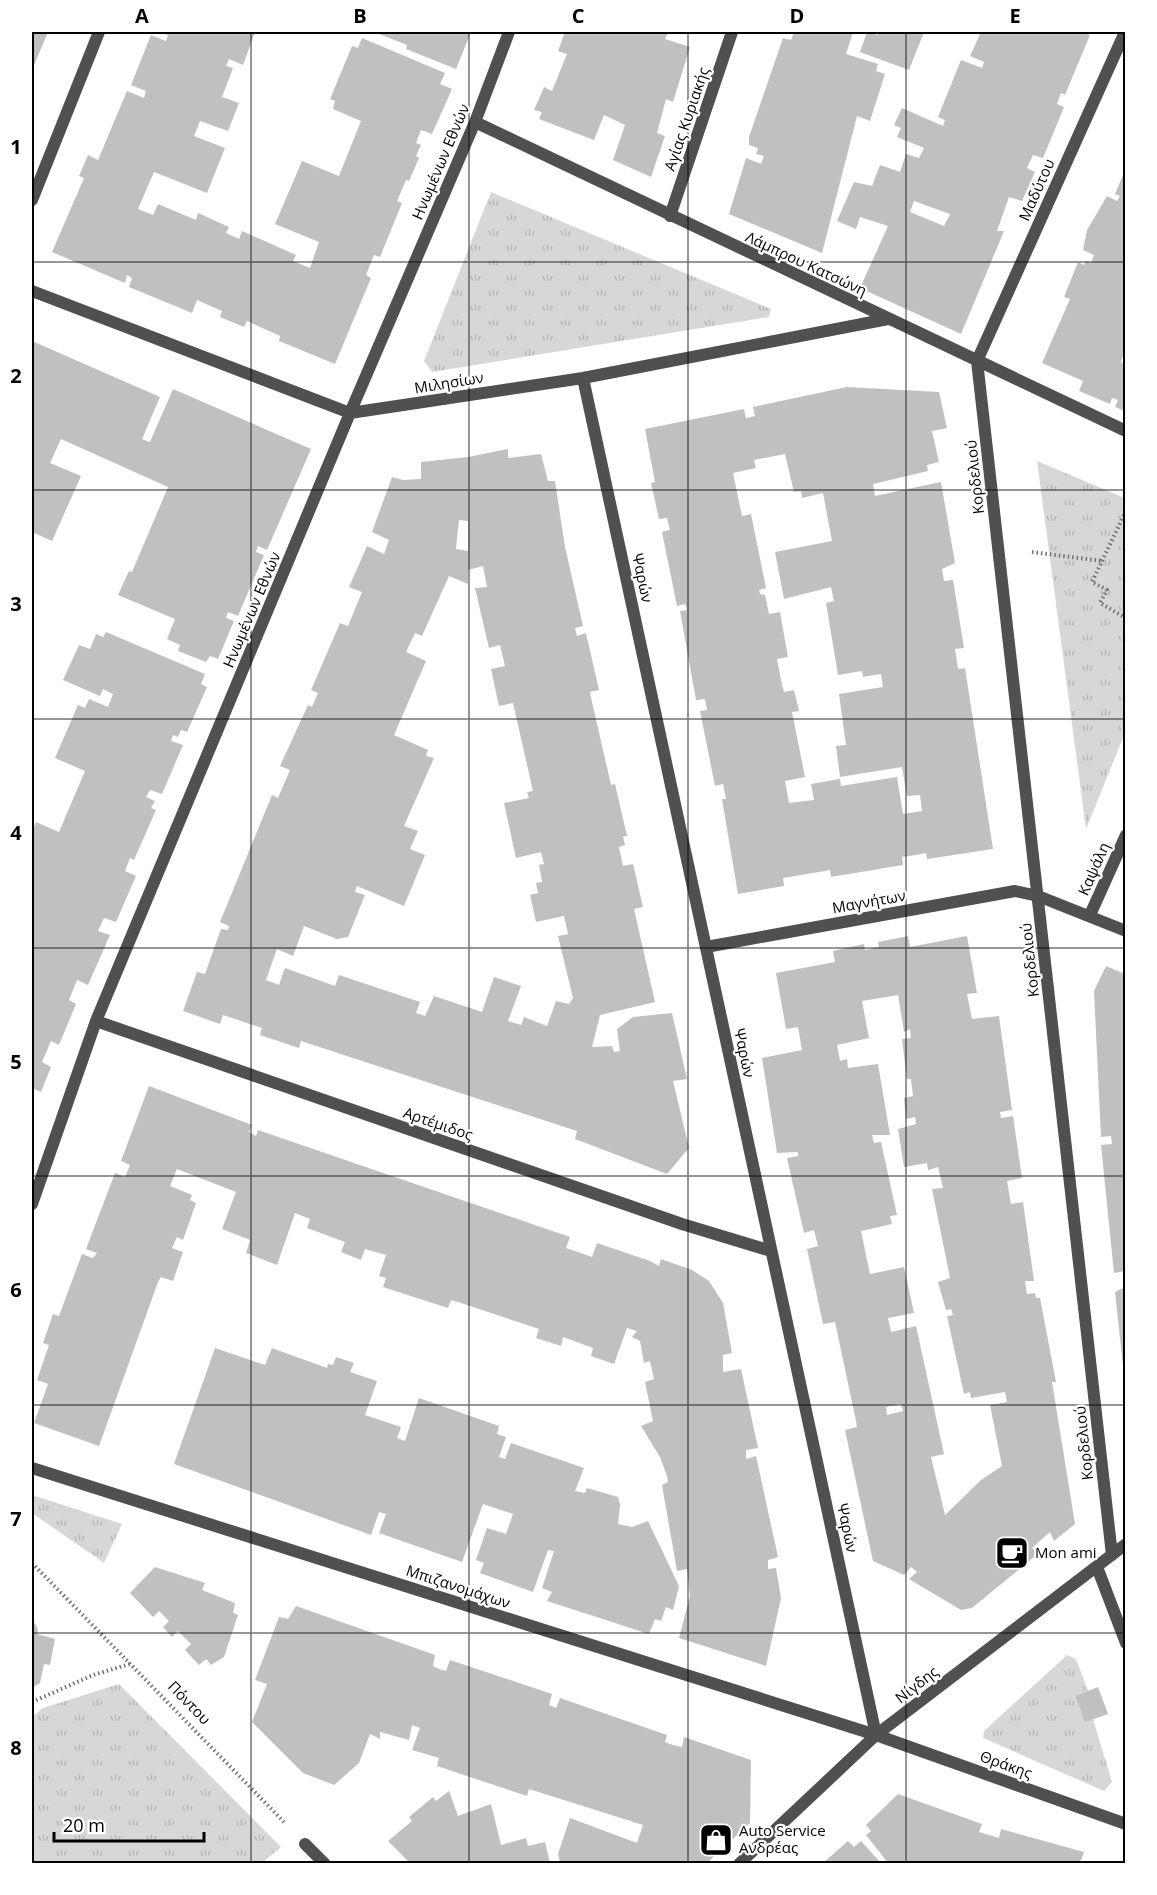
<svg xmlns="http://www.w3.org/2000/svg" width="1157" height="1895" viewBox="0 0 1157 1895" font-family="'Open Sans',sans-serif">
  <style>
    .grass { fill: url(#grass-tufts) }
    .building { fill: #c0c0c0; fill-rule: evenodd }
    .lines { fill: none; stroke-linecap: round; stroke-linejoin: round }
    .path { stroke: #727272; stroke-width: 4; stroke-dasharray: 1.5 3; stroke-linecap: butt }
    .minor { stroke: #505050; stroke-width: 12 }
    .grid { fill: none; stroke: #000; stroke-width: 1.5; stroke-opacity: 0.55 }
    .labels { text-anchor: middle; stroke-width: 4.5; stroke-linejoin: round; paint-order: stroke }
    .street-label { font-size: 15px; fill: #000; stroke: #fff }
    .poi-label { font-size: 15px; fill: #000; stroke: #fff; text-anchor: start }
    .neatline { fill: none; stroke: #000; stroke-width: 2 }
    .grid-label { font-size: 20px; text-anchor: middle; font-weight: bold; fill: #000 }
  </style>
  <defs>
    <pattern id="grass-tufts" width="24" height="20" patternUnits="userSpaceOnUse" patternTransform="scale(1.5)"><rect width="24" height="20" fill="#d7d7d7"/><path d="M3 7l-1-3M5 7V3M7 7l1-3M15 17l-1-3M17 17v-4M19 17l1-3" fill="none" stroke="#b7b7b7"/></pattern>
  </defs>
  <rect width="100%" height="100%" fill="#fff"/>
  <path class="grass" d="M491,192l280,117 -2,8 -337,55 -8,-11z
    M1037,461l88,37v235l-39,96z
    M32,1495l90,29 -18,39 -72,-50z
    M1067,1655l9,4 12,32 -13,5 10,26 8,-3 19,63 -8,9 -121,-53 1,-7z
    M119,1684l162,163 -19,16h-230v-146l11,-9z"/>
  <path class="building" d="M32,32h16l-16,38z
    M160,32h95l-12,33 -14,-6 -3,7 7,2 -11,29 17,6 -11,28 -28,-10 -6,15 31,12 -18,45 -53,-21 -16,37 15,6 5,-11 38,16 2,-7 31,14 -3,6 13,6 3,-8 54,24 -3,6 17,7 9,-26 -44,-18 27,-63 37,15 22,-55 -28,-12 2,-8 -5,-2 22,-53 6,2 4,-10 83,35 -5,11 12,5 -20,45 -11,-4 -5,13 5,2 -5,11 3,2 -10,23 -3,-1 -9,21 5,2 -22,54 -6,-2 -8,20 5,3 -36,86 -56,-23 1,-5 -33,-15 -3,6 -24,-10 2,-6 -25,-11 -5,13 -63,-26 3,-9 -5,-3 -2,8 -73,-31 32,-74 -5,-2 9,-21 10,5 29,-69 17,7 2,-7 -15,-6 20,-50 15,6 2,-6z
    M374,32h97l-15,37 -50,-20 1,-4z
    M565,32h103l-3,7 25,8 -17,55 -7,-3 -9,34 8,3 -14,41 -38,-17 12,-35 -21,-10 -10,25 -55,-21 3,-7 -8,-2 10,-23 8,4 15,-37 -9,-3z
    M794,32h59l-7,22 32,10 -2,7 9,3 -15,47 -13,-5 -35,137 -93,-39 17,-56 15,6 3,-8 -8,-2 2,-6 -9,-3v-8l34,-99 8,2z
    M867,32l11,3 1,-3h45l-15,38 -49,-18z
    M981,32h100l9,3 -25,60 -4,-2 -4,11 7,3 -21,51 -10,-3 -6,13 8,4 -13,29 -13,-4 -12,34h7l-43,103 -101,-46 28,-62 -28,-9 -4,12 -19,-8 17,-39 18,4 8,-21 20,7 6,-18 13,4 5,-10 -27,-11 4,-9 -7,-3 8,-17 41,18 2,-6 -7,-3 23,-57 21,8 2,-6 -14,-6zM914,201l36,13 -6,12 -34,-14z
    M1125,170v180l-4,12 4,3v46l-10,-4 3,-7 -6,-2 -2,6 -31,-13 4,-10 -41,-18 28,-64 -6,-2 14,-35 6,3 2,-4 5,2 3,-8 -11,-5 4,-20 20,-34 10,5 3,-5 -5,-2z
    M32,341l128,56 -18,42 8,3 23,-53 138,60 -44,101 -9,-4 -2,6 8,3 -26,61 -10,-4 -2,6 8,3 -16,38 -8,-3 -4,6 -28,-11 2,-6 -13,-6 8,-20 -57,-24 11,-24 3,1 36,-85 -107,-48 -11,24 31,13 -29,65 -20,-9z
    M847,387l92,5 8,36 -15,3 7,31 -12,3 1,6 -55,13 2,12 66,-14 14,81 -13,6 2,12 9,-1 11,68 -9,1 3,20 7,-1 28,181 -66,10 -1,-6 -10,2 -14,2 1,8 -72,12 -1,-7 -11,2 -36,6 1,8 -46,8 -16,-95h4l-3,-15 -8,2 -15,-75 7,-1 -2,-11 -9,1 -16,-89 7,-1 -2,-6 -8,2 -15,-74 8,-2 -3,-12 -8,1 -8,-36 4,-1 -10,-53 99,-20 2,9 9,-2 -2,-9zM785,454l9,38 7,-1 1,7 21,-5 9,48 -57,11 9,47 47,-12 3,14 -8,2 12,72 24,-4 1,6 18,-3 2,13 -44,7 7,51 -10,1 4,31 62,-10 5,29 13,-1 2,16 -19,3 -6,-37 -56,9 -1,-7 -29,5 3,16 -25,3 -4,-22 20,-4 -13,-65 7,-1 -5,-21 -10,2 -2,-7 -5,-26 11,-2 -8,-45 -11,2 -4,-19 -5,-1 -1,-4 7,-2 -15,-74 -9,2 -9,-43 23,-5 -2,-8z
    M508,449v9l33,-4 7,27h7l10,66 18,79 -8,2 2,8 9,-3 13,57 -9,2 2,10 19,83 4,-1 12,52h-4l2,9 -6,2 4,19 10,-2 10,43 -9,2 21,93 -55,13 -8,32 20,-1 2,6 6,-1 -3,-22 16,-12 39,-4 15,66 -14,2 16,67 -22,26 -92,-35 2,-8 -276,-90 -2,7 -39,-13 2,-7 -39,-13 -3,9 -37,-13 14,-39 8,2 16,-45 7,1 1,-4 -9,-4 52,-127 6,3 12,-28 -10,-4 28,-61 4,2 6,-14 -7,-3 29,-67 8,3 14,-34 -13,-5 18,-41 17,8 5,-14 -17,-8 20,-55 11,3 18,-1v-17l47,-5zM459,520l9,1v30l-12,-2zM483,566l4,21 -12,1 14,60 11,-3 5,21 -14,3 8,37 14,-3 20,88 -6,1 2,6 -25,5 12,55 25,-6 3,12 -5,1 3,17 -6,1 2,10 -8,2 6,27 28,-6 4,18 -10,2 15,62 -4,6 -13,-3 -9,25 -23,-9 -3,8 -13,-4 13,-35 -27,-9 -12,35 -48,-16 -9,20 -9,-3 4,-11 -81,-27 -4,11 -50,-18 -6,17 -13,-5 11,-31 16,7 11,-30 33,13 11,-2 17,-42 -10,-3 2,-6 47,20 21,-51 -15,-6 8,-18 -14,-5 30,-68 -8,-2 2,-6 -34,-15 32,-74 -20,-9 9,-19 7,3 27,-60 19,8v-14z
    M106,632l99,42 -4,10 6,3 -20,45 -6,-2 -3,7 -5,-2 -2,6 12,4 -21,49 -12,-4 -4,7 9,4 -4,7 5,2 -22,50 -4,-2 -5,13 11,5 -20,46 -12,-4 -6,13 12,4 -22,50 -11,-5 -8,20 7,4 -17,41 -8,-4 -9,21 9,5 -10,25 -9,-4v-261l1,1 3,-6 23,10 26,-61 -30,-13 23,-53 7,3 4,-9 19,8 5,-13 -10,-5 -3,7 -37,-16 16,-35 11,4 6,-15 7,3z
    M908,936l2,11 57,-11 10,57 -10,1 5,25 27,-3 13,94 -12,2 1,6 12,-2 9,62 -15,3 4,23 12,-2 11,79h-9l2,13 8,-1 1,5h4l16,84h-4l23,142 -21,17 -4,-9 -18,16 7,5 -67,55 -11,2 -52,-31 8,-7 -6,-5 -7,8 -31,-14 -28,-131 12,-3 -1,-6 -21,-99 -12,2 -16,-75 11,-3 -4,-16 -10,3 -17,-75 11,-2v-4l-21,1 -15,-95 40,-8 -4,-23 -12,2 -10,-56 59,-11 -2,-11 31,-7 1,6 14,-3 -1,-5zM898,995l6,37 6,-3 1,9 -9,1 5,40h4l2,17 -9,2 2,21 9,-2 1,7 -18,5 6,38 23,-4 1,7 10,-3 5,21 -11,1 18,89 -12,4 8,28 5,-1 2,6 -6,1 17,78 6,-2 1,6 34,-6 2,10 -17,3 12,61 -21,14 -36,35 -14,-58 13,-3 -28,-128 -25,6 -3,-14 26,-5 -10,-46 -34,7 -9,-43 31,-7 -2,-8 7,-1 -16,-73 -7,1 -2,-8h18l-12,-71 -30,4 -1,-9 -7,2 -3,-16 32,-7 -7,-37zM901,1404l2,7 -16,4 -1,-8z
    M1106,966l19,8v297l-11,2 -13,-128 11,-1 -1,-8 -10,1 -7,-146z
    M149,1086l103,39 -3,7 7,4 2,-6 312,107 -4,11 26,9 5,-14 53,18 9,5 2,-7 31,11 17,11 14,22 9,50 -9,2v17l18,-3 17,79 -12,2v9l10,-3 22,101 -10,3v9l8,-1 5,30 -15,68 -87,-28 11,-42 -2,-19 -1,-8 -10,2 -15,-86 6,-3 -1,-6 -7,-19 -19,-31 12,-5 -8,-39 9,-3 -4,-18 -6,2 -4,-22 -8,-4 5,-6 -10,-3 -13,36 -23,-8 2,-8 -30,-11 -2,9 -25,-8 3,-9 -81,-27 -7,-2 -3,8 -65,-21 3,-9 -7,-2 7,-21 -21,-6 -4,11 -20,-8 4,-10 -38,-14 3,-9 -15,-6 -18,52 -31,-12 4,-13 -28,-11 14,-37 -59,-23 -7,17 22,9 -2,5 6,3 -13,37 -6,-3 -5,11 11,4 -10,29 -12,-4 -3,5 -59,164 -65,-23 14,-39 -11,-4 12,-35 -6,-2 10,-29 6,2 23,-62 11,4 4,-5 -11,-4 29,-76 10,4 5,-12 -9,-4z
    M1125,1287v88h-1l-9,-83z
    M215,1348l50,17 7,-17 55,20 1,-4 5,1 3,-8 18,6 -4,9 27,9 -12,34 36,12 -4,11 8,3 14,-43 80,28 -2,8 9,3 -7,20 6,2 6,-16 73,25 -9,23 10,2 2,-5 31,9 2,8 -2,19 14,3 16,-6 31,65 -6,24 -7,-3 -5,14 -6,-2 -6,15 -102,-33 5,-9 -10,-4 12,-37 -6,-1 -15,42 -53,-19 4,-10 -8,-3 11,-32 19,6 7,-20 -30,-10 -21,58 -83,-29 7,-19 -7,-2 -8,23 -197,-71z
    M155,1567l50,16 -3,7 33,13 -2,10 5,2 -14,42 -13,8 -5,-6 -7,6 -14,-15 6,-6 -13,-13 -6,6 -9,-10 6,-6 -10,-10 -6,6 -23,-24z
    M296,1606l139,49 -2,11 6,3 7,2 4,-11 102,34 -3,11 7,3 4,-10 107,37 -2,7 8,3 9,2 2,-10 67,23 -1,63 -43,40h-147l-2,-9 12,-36 67,25 6,-18 -114,-36 -2,7 -90,-30 2,-8 -27,-8 8,-22 -8,-3 -3,15 -29,-8v7l-10,-5 -11,29 -25,22 -31,-12 -51,-51 15,-38 -12,-4 24,-63 9,2z
    M32,1619l6,10 -1,5 18,5 -5,26 -6,-1 -4,19 -8,5z
    M1098,1687l10,27 -23,8 -10,-26z
    M449,1791l9,25 33,-12 10,41 25,-7 2,8 17,-4 5,21h-140l-22,-22 24,-20 -3,-4 24,-20 3,4z
    M898,1794l84,30 -3,8 20,6 2,-9 83,23 -4,11h-192l-22,-28 5,-4 -5,-6z
    M848,1841l6,6 7,-6 20,22h-58z"/>
  <g class="lines">
    <path class="path" d="M1126,511l-34,71 15,8 -7,13 26,15
      M1032,552l70,9
      M32,1563l252,259
      M32,1702l61,-27 37,-11"/>
    <path class="minor" d="M475,122l651,309
      M32,200l67,-168
      M670,216l62,-184
      M32,291l318,122 233,-35 305,-59
      M977,361l135,1194
      M977,361l148,-329
      M583,378l293,1357
      M1090,915l36,-80
      M706,947l309,-56 23,5 88,35
      M96,1021l586,203 89,27
      M32,1204l64,-183 254,-608 125,-291 34,-90
      M32,1468l844,267 250,89
      M1097,1567l29,76
      M305,1844l20,20
      M739,1864l137,-129 250,-191"/>
  </g>
  <path class="grid" d="M251,32v1832M469,32v1832M688,32v1832M906,32v1832M32,262h1094M32,490h1094M32,719h1094M32,948h1094M32,1176h1094M32,1405h1094M32,1633h1094"/>
  <defs>
    <g id="cafe-square" transform="scale(1.725)"><rect x="-9" y="-9" width="18" height="18" rx="4" fill="#000" stroke="#fff"/><path d="M-5.5-4.5H6V0H3Q3 3.5 0 3.5H-2.5Q-5.5 3.5-5.5 0ZM3-3.2v2h1.7v-2ZM-6 4.5H4V6H-6Z" fill="#fff"/></g>
    <g id="shop-square" transform="scale(1.725)"><rect x="-9" y="-9" width="18" height="18" rx="4" fill="#000" stroke="#fff"/><path d="M-5-2.5h2.3a2.7 3.5 0 0 1 5.4 0H5L5.5 6h-11ZM-1.5-2.5h3a1.5 2.3 0 0 0-3 0Z" fill="#fff"/></g>
  </defs>
  <g fill-rule="evenodd">
    <use href="#cafe-square" x="1012" y="1553"/>
    <use href="#shop-square" x="716" y="1840"/>
  </g>
  <g class="labels">
    <g class="street-label">
      <text transform="translate(687 119) rotate(-71)" y="5">Αγίας Κυριακής</text>
      <text transform="translate(441 162) rotate(-67)" y="5">Ηνωμένων Εθνών</text>
      <text transform="translate(1037 190) rotate(-66)" y="5">Μαδύτου</text>
      <text transform="translate(806 264) rotate(25)" y="5">Λάμπρου Κατσώνη</text>
      <text transform="translate(449 383) rotate(-9)" y="5">Μιλησίων</text>
      <text transform="translate(975 477) rotate(-96)" y="5">Κορδελιού</text>
      <text transform="translate(642 578) rotate(78)" y="5">Ψαρών</text>
      <text transform="translate(252 610) rotate(-67)" y="5">Ηνωμένων Εθνών</text>
      <text transform="translate(1094 869) rotate(-66)" y="5">Καψάλη</text>
      <text transform="translate(869 902) rotate(-10)" y="5">Μαγνήτων</text>
      <text transform="translate(1030 960) rotate(-96)" y="5">Κορδελιού</text>
      <text transform="translate(744 1053) rotate(78)" y="5">Ψαρών</text>
      <text transform="translate(438 1124) rotate(19)" y="5">Αρτέμιδος</text>
      <text transform="translate(1084 1443) rotate(-96)" y="5">Κορδελιού</text>
      <text transform="translate(847 1528) rotate(78)" y="5">Ψαρών</text>
      <text transform="translate(458 1587) rotate(18)" y="5">Μπιζανομάχων</text>
      <text transform="translate(917 1685) rotate(-38)" y="5">Νίγδης</text>
      <text transform="translate(189 1703) rotate(46)" y="5">Πόντου</text>
      <text transform="translate(1006 1765) rotate(20)" y="5">Θράκης</text>
    </g>
    <g class="poi-label">
      <text x="1035" y="1558">Mon ami</text>
      <text x="739" y="1836">Auto Service<tspan x="739" dy="17">Ανδρέας</tspan></text>
    </g>
  </g>
  <rect width="1157" height="1895" fill="none" stroke="#ffffff" stroke-width="66"/>
  <path d="M54 1832v9h150v-9" fill="none" stroke="#000000" stroke-width="3"/>
  <text x="63" y="1832" font-size="18" fill="#000000" stroke="#ffffff" stroke-width="4.5" paint-order="stroke">20 m</text>
  <rect x="33" y="33" width="1091" height="1829" class="neatline"/>
  <g class="grid-label">
    <text x="142" y="23">A</text>
    <text x="360" y="23">B</text>
    <text x="578" y="23">C</text>
    <text x="797" y="23">D</text>
    <text x="1015" y="23">E</text>
    <text x="16" y="154">1</text>
    <text x="16" y="383">2</text>
    <text x="16" y="611">3</text>
    <text x="16" y="840">4</text>
    <text x="16" y="1069">5</text>
    <text x="16" y="1297">6</text>
    <text x="16" y="1526">7</text>
    <text x="16" y="1755">8</text>
  </g>
</svg>
